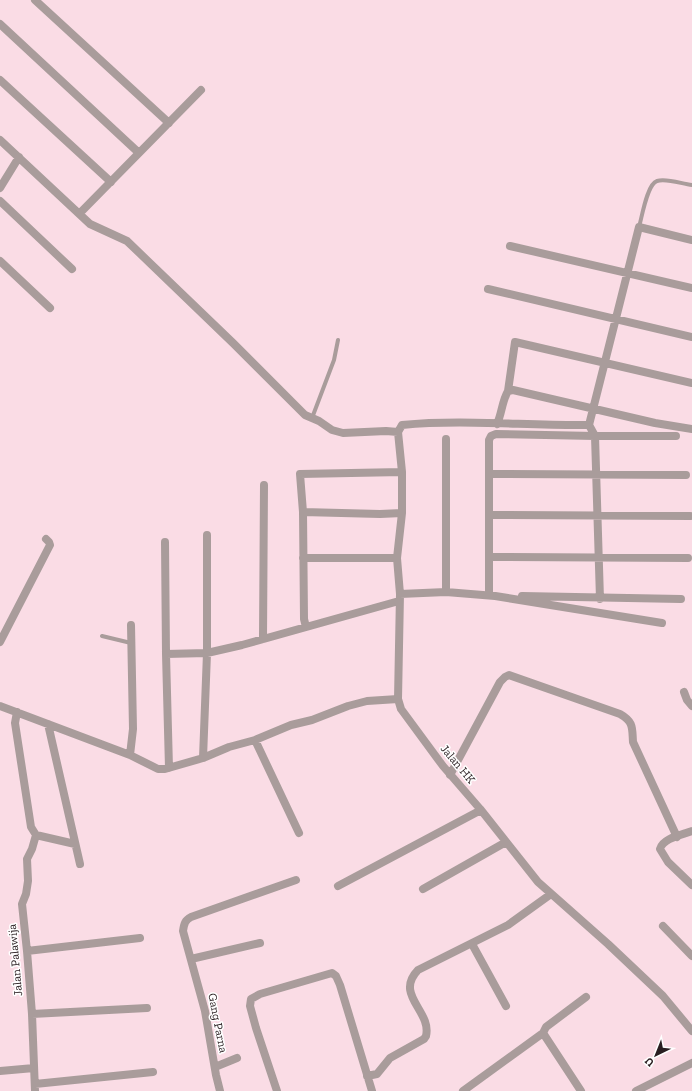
<svg xmlns="http://www.w3.org/2000/svg" width="692" height="1091" viewBox="0 0 692 1091" font-family="'Zilla Slab',serif">
  <style>
    .lines { fill: none; stroke-linecap: round; stroke-linejoin: round }
    .lane { stroke: #a99c9b; stroke-width: 4 }
    .street { stroke: #a99c9b; stroke-width: 8 }
    .labels { text-anchor: middle; stroke-width: 3; stroke-linejoin: round; paint-order: stroke }
    .street-label { font-size: 12px; fill: #291e21; stroke: #fff }
  </style>
  <rect width="100%" height="100%" fill="#fadce5"/>
  <g class="lines">
    <path class="lane" d="M639,227c3,-10 8,-43 18,-46 10,-3 25,3 35,4
      M312,418l22,-58 4,-20
      M102,636l29,7"/>
    <path class="street" d="M35,0l134,123
      M0,24l139,129
      M0,80l111,102
      M0,140l90,84 37,17 106,102 72,72 14,6 13,9 11,3 43,-2 12,1 4,-7c62,-6 125,1 187,0
      M0,188l19,-31
      M0,201l72,68
      M79,214l122,-124
      M510,246l182,42
      M0,261l50,47
      M488,289l204,48
      M508,391l7,-49 177,41
      M497,424c5,-11 5,-23 11,-33l5,-1 142,33 37,6
      M398,432l4,40v41l-5,45 3,36 -2,105 3,10 42,57 38,44 57,72 70,62 55,52 29,35
      M446,439v153
      M489,474l197,1
      M303,512l77,2 22,-1
      M489,515l201,1
      M165,542l1,112 41,-1 35,-8 157,-44
      M489,557l199,1
      M303,558h94
      M400,594l46,-2 49,4
      M522,596l159,3
      M600,599l-5,-163 -6,-11 50,-198 53,13
      M662,623l-173,-28v-155l2,-4 5,-2 99,2h81
      M131,625l2,104 -3,26 28,14h7l38,-11 26,-11 26,-7 36,-15 21,-5 36,-14 19,-5 31,-2
      M306,627l-2,-8 -1,-107 -3,-38 102,-2
      M263,639l1,-154
      M0,642l50,-97 -1,-3 -3,-3
      M166,654l3,114
      M684,692l3,8 5,6
      M0,706l130,49
      M17,712l-2,11 16,104 5,8 -4,14 -5,10 1,22 -2,13 -4,10 5,47 5,63 3,77
      M48,724l32,140
      M255,740l44,93
      M203,758l4,-105v-118
      M450,775l50,-93 5,-5 4,-2 111,39c14,8 12,14 13,28l44,95
      M692,831c-10,4 -29,7 -32,18l8,13 24,23
      M36,835l39,9
      M338,886l143,-76
      M423,889l83,-47
      M663,926l29,30
      M472,944l34,62
      M27,951l113,-13
      M191,959l69,-16
      M32,1014l115,-6
      M543,1033l38,58
      M215,1067l22,-9
      M0,1071l34,-3
      M367,1076l10,-2 13,-16 34,-19 2,-3c6,-25 -32,-41 -8,-66l90,-45 43,-31
      M35,1084l118,-12
      M220,1091l-4,-16 -11,-64 -22,-80c1,-7 2,-11 8,-14l105,-37
      M277,1091l-21,-63 -6,-22 1,-7 9,-5 72,-21 4,3 4,9 32,106
      M463,1091l80,-58 3,-6 40,-30
      M636,1091l56,-28"/>
  </g>
  <g class="labels">
    <g class="street-label">
      <text transform="translate(458 764) rotate(50)" y="4">Jalan HK</text>
      <text transform="translate(15 960) rotate(-95)" y="4">Jalan Palawija</text>
      <text transform="translate(218 1023) rotate(79)" y="4">Gang Parna</text>
    </g>
  </g>
  <g transform="translate(656 1055) rotate(223)" stroke="#ffffff" stroke-width="3" paint-order="stroke">
  <path d="M0-3L7 15L0 10L-7 15Z" fill="#291e21"/>
  <text y="-6" font-size="11" font-weight="bold" text-anchor="middle" fill="#291e21">U</text>
  </g>
</svg>
